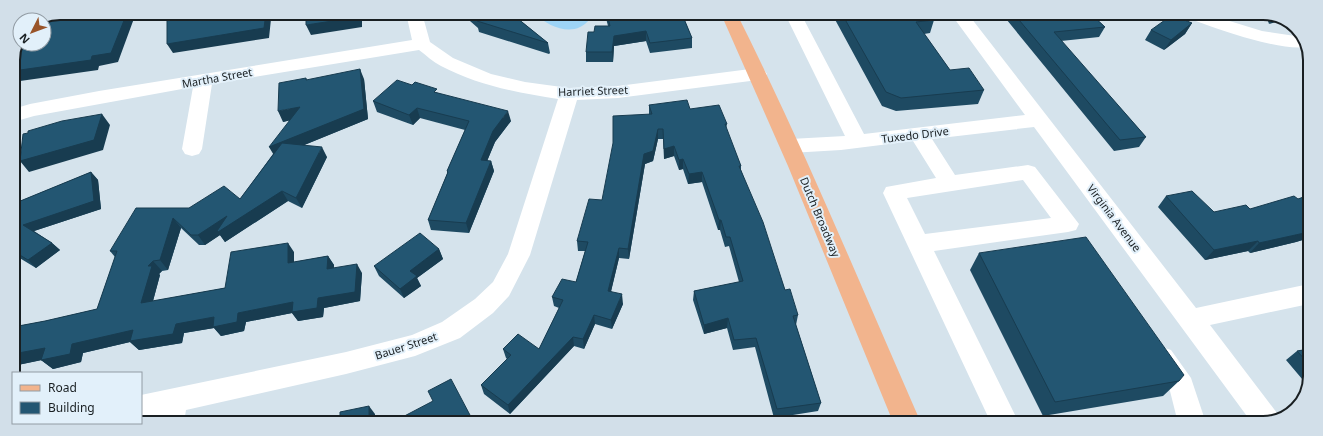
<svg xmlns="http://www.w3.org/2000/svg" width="1323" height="436" viewBox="0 0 1323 436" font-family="'Noto Sans',sans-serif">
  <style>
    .green { fill: #9dd4f6 }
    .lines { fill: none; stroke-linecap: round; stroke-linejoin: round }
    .minor { fill: #fff; fill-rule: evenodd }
    .major { fill: #f2b48d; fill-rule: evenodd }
    .wall { fill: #1e4a62 }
    .shaded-wall { fill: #183c50 }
    .building { fill: #235672; stroke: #183c50 }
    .labels { text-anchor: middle; stroke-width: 4; stroke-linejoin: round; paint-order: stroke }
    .street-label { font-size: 11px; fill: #191f22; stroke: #e2f0fa }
    .rim { fill: none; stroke: #191f22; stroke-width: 2 }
  </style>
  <rect width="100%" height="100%" fill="#d5e3ec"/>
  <path class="green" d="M535,14h54l1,5c-15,19 -40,9 -55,-5z"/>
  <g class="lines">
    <path class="minor" d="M406,13h16l8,29 23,16 38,16 34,8 44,6 49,-2 140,-18 6,2 3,4 -3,4 -6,2 -140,18 -41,2 -47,155 -21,41 -16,17 -33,25 -45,18 -69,18 -160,36 -2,12 -28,-1 2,-5 -17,3v-24l205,-43 66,-17 30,-13 33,-23 18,-17 15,-28 50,-155c-40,-6 -81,-14 -117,-33 -8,-4 -15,-11 -22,-16l-207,34 -10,65 -3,5 -7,2 -7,-2 -3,-5 11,-62 -159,29 -21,6v-13l17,-5 69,-13 313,-51z
      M785,14h16l63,120 161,-19 -74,-101h17l228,294 113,-24v20l-99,21 70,92 -16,6h-12l-218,-296 -102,12 23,36 73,-10 7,2 44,57 -3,6 -8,2 -134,19 85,172h-28l-108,-230 3,-6 50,-9 -23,-37 -72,9 -51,3 -7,-2 -3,-5 3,-5 7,-2 55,-3zM1023,180l28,38 -126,16 -18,-36z
      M1188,15h22l52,16 40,6 4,10c-28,4 -88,-18 -116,-28z
      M1162,347l9,3 20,28 15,45h-28l-8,-32 -21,-33 4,-8z"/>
    <path class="major" d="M721,14h16c67,134 124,272 184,409l-28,-1 -105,-256z"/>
  </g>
  <path class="wall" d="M462,14h50l36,29 2,10 -1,1 -70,-22 -1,-4z
    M605,14h77l10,24v10l-42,5 -4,-12 -32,5 -1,16h-27v-10l8,-20 14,-6z
    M832,14h98l4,6 -4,13 -6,1 26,36 34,20 -6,14 -82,7 -14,-5z
    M1002,14h89l14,13 -6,10 -38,4 85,96 -7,10 -25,4z
    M1266,15h10l-7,9z
    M1192,23l-7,11 -21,16 -19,-10 6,-10z
    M306,78l1,2 57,-1 4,40 -64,26 23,12 -25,51 -14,-7 -63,41 -5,-7 -15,10h-6l-18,-17 -13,42 -6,1 -3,3 1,1 -7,26 72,-13 69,-36v10l34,-6 6,9v3l28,5 -2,28 -36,7 -1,9 -25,4 -6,-8 -46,9 -2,9 -23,5 -7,-8 -30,5 -2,10 -43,7 -9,-8 -47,11 -2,9 -28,7 -12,-9 -28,6v-39l32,-6 52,-12 18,-52 -5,-6 79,-43 51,-9 33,-45 17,-34 -7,2z
    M412,85l26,8 73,28 -16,21 -8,19h4l3,10 -25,62 -38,-3 -3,-10 19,-46v-3l18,-41 -45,-12 -7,7 -36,-13 -4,-11z
    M649,105l41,4 37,15 -1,5 15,37v4l44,120 13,25 -2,10 25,78 -3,8 -44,7 -19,-71 -22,3 -6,-22 -23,6 -11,-34 1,-9 45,-9 -10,-36 -4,1 -5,-17h-2l-16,-48 -14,2 -5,-15 -4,1 -5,-14 -10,3 -1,-20h-5l-5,22 -8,3 -16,95 -10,-1 -8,33 12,13 -11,25 -17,-5 -11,25 -10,-3 -64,68 -26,-20 -3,-9 26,-26 -1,-1 -3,-9h36l20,-41 -5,-2 -2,-9 24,-15 9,-31h-7l-1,-10 25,-41 47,-86z
    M91,172l7,8 3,29 -67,22 18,12 8,7 -24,18 -23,-14v-50z
    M1309,195v43l-13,4 -46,11 -2,-2 -43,9 -47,-53 8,-11 48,16 36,-3 48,-10z
    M439,249l4,10 -26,19 4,8 -17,12 -25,-22 -5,-10z
    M979,253l200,128 -16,15 -120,20 -73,-146z
    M1309,349l-1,37 -22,-26 11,-9z"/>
  <path class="shaded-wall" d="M127,13h9l-18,49 -19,4 -1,4 -85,12v-11z
    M266,13h3l2,6 -2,19 -96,15 -6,-9z
    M359,13h3v14l-51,8 -5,-10z
    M1275,15l8,5 -14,4z
    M1192,23l-7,11 -21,16 7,-10z
    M646,31v10l-32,5 -1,16 -1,-10 2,-16z
    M360,69l4,10 4,40 -93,38 -6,-10z
    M300,107l5,10 -22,5 -5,-11z
    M417,108l3,10 -7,7 -4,-10z
    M508,111l3,10 -16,21 -12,29 -2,-11 12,-29z
    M102,114l8,11 -7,25 -74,22 -9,-11z
    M658,129v10l-5,22 -8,3 -16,95 -1,-10 16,-95z
    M674,146v10l-10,3v-10z
    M322,147l5,10 -25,51 -6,-10z
    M683,159v10l-4,1v-10z
    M491,161l3,10 -25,62 -3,-10z
    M91,172l7,8 3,29 -70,23 -8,-7z
    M702,172v10l-14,2 1,-10z
    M282,191l6,10 -63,41 -8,-11 3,4 -15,10 -7,-10 29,-19z
    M173,218l8,10 -13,42 -8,-10z
    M719,220h2l-1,10h-2z
    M1309,232v6l-13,4 -46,11 9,-10z
    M1258,241l-10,10 -43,9 9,-10z
    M52,243l8,7 -24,18 -8,-8z
    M288,243l6,9v20l-6,-9z
    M619,248v10l-10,42 -1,-9z
    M439,249l4,10 -26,19 4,8 -17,12 -4,-9 10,-18z
    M328,256l6,9 -1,13 -6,-9z
    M153,261l9,10 -3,3 1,1 -10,37 -9,-9 7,-37z
    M357,264l5,9 -2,28 -36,7 -1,9 -25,4 -6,-8 -46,9 -2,9 -23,5 -7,-8 -30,5 -2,10 -43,7 -9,-8 -47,11 -2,9 -28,7 -12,-9 6,-1 -34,7v-12l32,-6 27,-4 61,-14 43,-6 62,-11 55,-11 25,-4z
    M622,294l1,10 -11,25 -1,-9z
    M594,315l1,9 -11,25 -1,-10z
    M728,318l-1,10 -23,6v-9z
    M573,337l1,9 -64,68 -2,-9z
    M369,406l6,8v8h-6z
    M471,417l2,5h-11z"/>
  <path class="building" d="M60,13h67l-16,40 -19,3 -1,4 -78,11v-12l5,-12 10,-2 1,-1h15v-24h-1z
    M167,13h99l-2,15 -97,16z
    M306,13h53v4l-53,8z
    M471,14h41l36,29 -71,-22v-2z
    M607,14h75l10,24 -42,5 -4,-12 -32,5 -2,16h-26l2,-20h6l1,-6h15z
    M842,14h88l4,6 -18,2 34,48 19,-2 15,22 -83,8 -15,-6z
    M1014,14h77l14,13 -51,5 92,105 -26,3z
    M1172,15l20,8 -21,17 -20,-10z
    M360,69l4,40 -95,38 31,-40 -22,4 1,-28 27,-5v2z
    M397,80l15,5 3,-3 22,7 -3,3 74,19 -15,20 -12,29 10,1 -25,62 -38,-3 20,-48 -1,-1 22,-50 -52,-13 -8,7 -36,-14z
    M687,100l3,9 29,-4 8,19h-2l16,42h-2l24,56 22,68 5,-1 8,26 -5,1 28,87 -44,6 -21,-71 -22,2 -6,-22 -24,7 -10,-34 49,-10 -13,-44h-4l-5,-17h-2l-17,-48 -13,2 -6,-15 -4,1 -5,-14 -10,3 -1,-20h-5l-5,22 -9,3 -16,95 -9,-1 -11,43 14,3 -11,26 -17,-5 -11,24 -10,-2 -65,68 -27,-20 30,-30 -8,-6 15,-15 21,15 24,-49 -11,-3 10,-18 14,3 12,-40 -11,-1 12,-42 13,1 11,-57v-27l39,-2 -3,-9z
    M102,114l-8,26 -74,21 3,-27 5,-1v-2l34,-10z
    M282,143l40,4 -26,51 -14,-7 -64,41 -1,-1 10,-15 -29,19h-7l-18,-17 -13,42 -7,1 -5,5h4l-11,37 84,-15 6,-36 57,-9v20l40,-7 -1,13 30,-5 -2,28 -37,6 -1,10 -25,4 1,-10 -55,11 -1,9 -24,5 1,-10 -38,7 -3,10 -43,7 3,-11 -61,14 -2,10 -29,6 4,-12 -32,6v-27l32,-6 52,-12 20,-58h-7l26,-43h53l35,-22 16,13z
    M91,172l3,29 -71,24 29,18 -24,17 -15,-9v-47z
    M1192,191l22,21 32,-7 4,4 44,-13 4,3 11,-4v37l-50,11 -1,-2 -44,9 -48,-54z
    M420,233l19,16 -29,22 7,5 -17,13 -26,-23z
    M1086,237l98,138 -5,6 -124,21 -76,-149z
    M1309,349l-1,14 -11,-12z
    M451,379l20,38 -9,5h-69l40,-21 -5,-10z
    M369,406v16h-29v-10z"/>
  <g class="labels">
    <g class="street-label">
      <text transform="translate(217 78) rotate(-10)" y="4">Martha Street</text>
      <text transform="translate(593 91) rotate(-2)" y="4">Harriet Street</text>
      <text transform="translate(915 135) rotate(-7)" y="4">Tuxedo Drive</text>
      <text transform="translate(820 217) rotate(67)" y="4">Dutch Broadway</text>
      <text transform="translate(1114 218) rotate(53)" y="4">Virginia Avenue</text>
      <text transform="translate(406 346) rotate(-18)" y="4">Bauer Street</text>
    </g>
  </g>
  <path d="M0 0H1323V436H0ZM60 20H1263A40 40 0 0 1 1303 60V376A40 40 0 0 1 1263 416H60A40 40 0 0 1 20 376V60A40 40 0 0 1 60 20Z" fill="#d2dfe9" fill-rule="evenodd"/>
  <path class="rim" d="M60 20H1263A40 40 0 0 1 1303 60V376A40 40 0 0 1 1263 416H60A40 40 0 0 1 20 376V60A40 40 0 0 1 60 20Z"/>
  <rect x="12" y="372" width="130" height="52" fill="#e2f0fa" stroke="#929ca4"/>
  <rect x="20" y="385" width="20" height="6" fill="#f2b48d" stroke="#929ca4"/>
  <text x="48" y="392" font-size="12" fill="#191f22">Road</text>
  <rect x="20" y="402" width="20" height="12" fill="#235672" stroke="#929ca4"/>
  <text x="48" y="412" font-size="12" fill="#191f22">Building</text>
  <g transform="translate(32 32) rotate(228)"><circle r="19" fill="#e2f0fa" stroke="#929ca4"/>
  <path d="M0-3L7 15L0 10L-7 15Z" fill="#995429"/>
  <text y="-6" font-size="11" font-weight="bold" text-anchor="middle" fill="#191f22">N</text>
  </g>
</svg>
